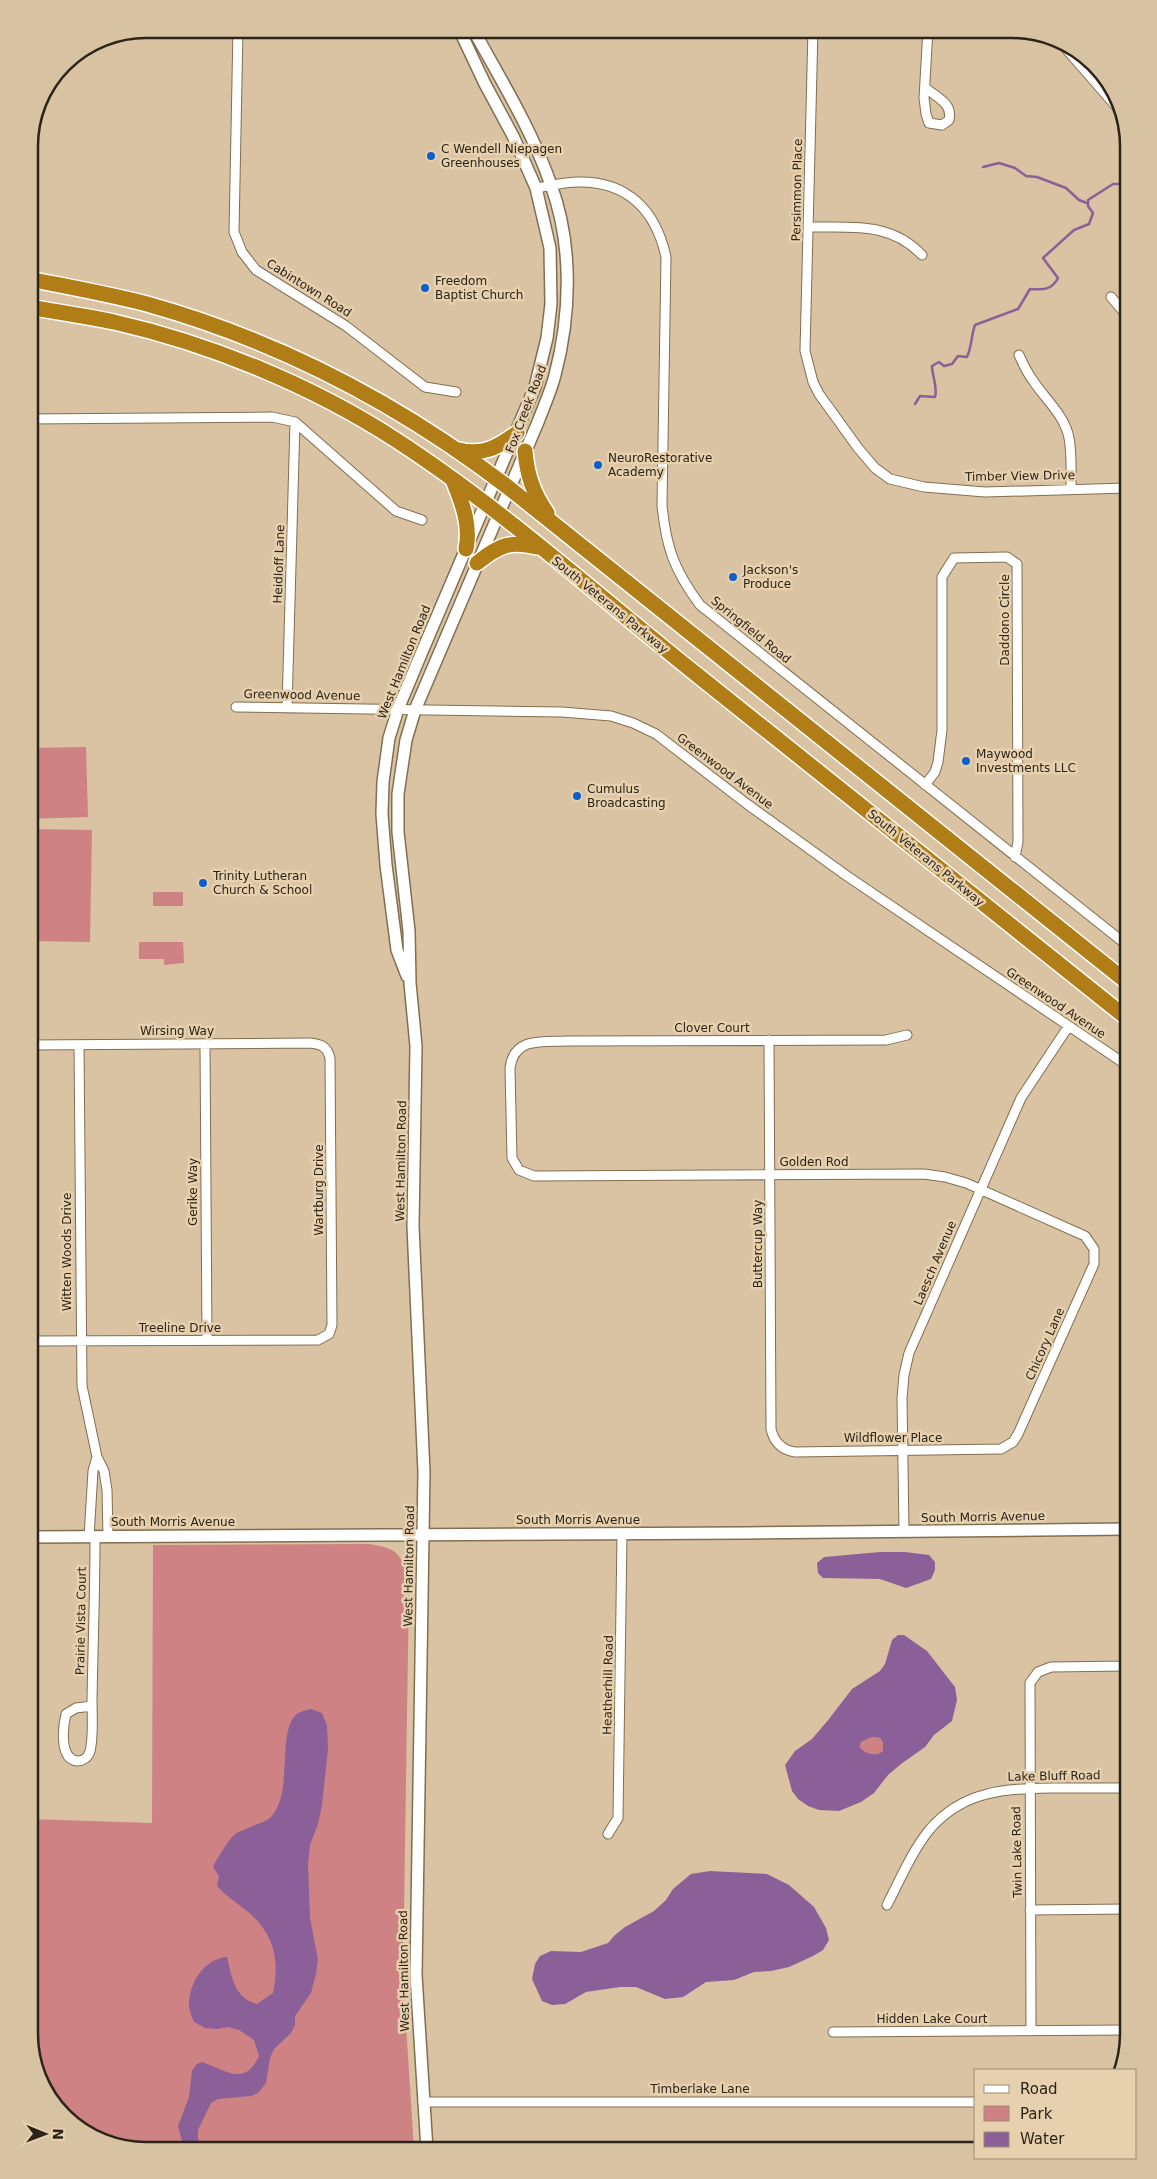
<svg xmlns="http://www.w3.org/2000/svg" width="1157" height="2179" viewBox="0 0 1157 2179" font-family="'DejaVu Sans',sans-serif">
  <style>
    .green { fill: #cf8284 }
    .water { fill: #8b6098; fill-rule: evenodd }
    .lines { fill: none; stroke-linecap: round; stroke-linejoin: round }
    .stream { stroke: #8b6098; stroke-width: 2.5 }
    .street-casing { stroke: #826e50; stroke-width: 11 }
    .secondary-casing { stroke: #826e50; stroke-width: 14 }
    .highway-casing { stroke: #fff; stroke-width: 18 }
    .street { stroke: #fff; stroke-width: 9 }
    .secondary { stroke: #fff; stroke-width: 11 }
    .highway { stroke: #b07d16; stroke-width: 15 }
    .poi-dot { fill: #0d5ec8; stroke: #e6d0ae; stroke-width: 2 }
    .labels { text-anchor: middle; stroke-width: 5; stroke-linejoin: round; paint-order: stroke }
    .poi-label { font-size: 12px; fill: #2c2418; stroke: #e6d0ae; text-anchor: start }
    .street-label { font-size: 12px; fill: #2c2418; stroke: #e6d0ae }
    .rim { fill: none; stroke: #2c2418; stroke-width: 2.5 }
  </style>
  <rect width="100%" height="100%" fill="#d9c3a2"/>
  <path class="green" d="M86,747l2,70 -59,2v-71z
    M29,829l63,1 -2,112 -61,-1z
    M153,892h30v14h-30z
    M139,942h44l1,21 -20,2v-6h-25z
    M368,1544c32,4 34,11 41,41l-6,392 11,173h-276l-58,-20 -42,-52 -9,-45v-214l123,4 1,-278z
    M872,1737l8,1 3,5v8c-8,6 -16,3 -23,-3l1,-6z"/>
  <path class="water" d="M880,1552h25l24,3 6,7v8l-4,9 -25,9 -26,-9 -57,-1 -5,-5 -1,-10 7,-6z
    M898,1635h6l23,16 28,36 2,13 -5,21 -18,14 -9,12 -24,17 -13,11 -14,18 -13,9 -22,9 -20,-1 -11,-4 -10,-7 -6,-8 -7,-26 10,-14 17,-12 17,-20 23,-30 28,-18 5,-7 7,-24zM872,1737l8,1 3,5v8c-8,6 -16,3 -23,-3l1,-6z
    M311,1709l11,4 5,12 1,24 -6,56 -4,19 -8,21 -2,19 2,54 8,41 -2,15 -5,19 -16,23v9l-4,8 -17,16 -4,9 -4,25 -8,10 -7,3 -33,3 -7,4 -13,27v9l4,11h-22l3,-5 -5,-19 11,-29 3,-26 5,-7 5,-2c22,7 42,26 57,-6l-5,-16 -15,-10 -11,-3 -11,2 -12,-1 -11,-6c-2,-4 -4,-10 -5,-15 -1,-22 14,-48 38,-50 5,20 7,41 30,47l16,-11c7,-33 1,-60 -26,-82 -10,-8 -21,-15 -30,-25l2,-10 -6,-9c4,-8 14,-25 21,-32 2,-2 7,-4 10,-5 20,-10 28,-6 36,-30 8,-22 1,-67 14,-83 3,-5 12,-7 17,-8z
    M710,1871l57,3 22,11 25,22 12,21 3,12 -6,10 -10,6 -24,11 -18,4 -17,1 -20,8 -28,2 -23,15 -18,2 -29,-12h-16l-34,5 -21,12 -13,1 -10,-4 -10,-22 3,-15 5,-8 11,-5 30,1 27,-9 7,-8 10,-8 29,-16 12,-11 7,-11 18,-15z"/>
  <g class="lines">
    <path class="stream" d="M983,167l16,-4 16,5 11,8 11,1 29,11 13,12 8,3
      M915,404l5,-8 15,1c3,-10 -3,-21 -3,-31l7,-4 5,4 8,-2 6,-8 9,1c5,-11 4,-21 8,-32l43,-16 12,-20c13,1 22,1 28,-11l-15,-20 31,-28 15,-6 4,-11 -5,-7v-6l25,-16h15"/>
    <g class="street-casing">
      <path id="street" d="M238,29l-4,203 8,20 14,18 90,56 79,61 31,5
        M813,29l-8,322 8,31 6,12 39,54 17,20 15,11 34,8 61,5 143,-4
        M1061,43l60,69
        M926,88c11,10 27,15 23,32l-7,5 -13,-2 -3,-9 -2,-16 4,-69
        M536,188c14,-2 28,-6 42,-6 50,-1 78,29 88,75l-4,248c4,42 12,65 38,100l428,341
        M808,227c43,1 82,-6 114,28
        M1111,297l17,20
        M1019,355c4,9 9,19 15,27 12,18 31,34 35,56 3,16 2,34 2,50
        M29,419l243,-2 23,5 101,89 26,9
        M236,707l326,5 49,4 22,7 23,11 91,70 100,72 281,190
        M287,708l8,-286
        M925,785l10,-13 3,-10 4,-32v-153l12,-19 53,-1 10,7 1,278 -3,15
        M769,1040l2,389c3,13 11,21 24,23l206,-3 12,-7 5,-8 76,-170v-15l-9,-13 -119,-53 -21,-6 -21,-3 -390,2 -15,-6 -7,-12 -2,-90c4,-32 34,-26 59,-27l317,-1 21,-5
        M205,1044l2,296
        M79,1045l3,341 15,71 7,14 3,19 1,47
        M29,1341l289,-1 11,-6 3,-9 -2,-267c-3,-12 -9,-14 -21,-15l-280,2
        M904,1531l-2,-133 2,-23 5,-22 112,-255 47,-71
        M89,1537l4,-66 4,-14
        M1126,1666v-170l2,-14
        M92,1706l-16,2 -10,6c-3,12 -7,45 11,47 5,0 10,-3 12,-7 5,-11 3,-41 3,-54 1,-54 3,-109 3,-163
        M608,1834l10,-16 4,-284
        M887,1905c13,-25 25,-54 43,-76 34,-39 75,-40 122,-41 25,0 51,0 76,0
        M1030,1910l98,-1
        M1031,2031l-1,-348 8,-11 13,-5 77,-1
        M833,2032l295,-2
        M423,2102h553"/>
    </g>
    <g class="secondary-casing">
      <path id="secondary" d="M407,976l-10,-26 -11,-85 -4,-51 1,-32 6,-44 9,-29 26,-62 111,-260 12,-49 4,-34 -1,-56 -14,-60 -23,-52 -28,-52 -26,-55
        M29,1537l717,-4 382,-4
        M427,2150l-11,-175 8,-503 -11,-246 3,-180 -6,-63 -1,-52 -11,-99v-38l8,-54 9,-30 123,-288c6,-16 13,-31 17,-47 16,-61 18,-130 -4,-190 -19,-55 -50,-105 -78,-156"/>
    </g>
    <g class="highway-casing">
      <path id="highway" d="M29,279c40,8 79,15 118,25 132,37 254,101 362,184l619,495
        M29,307c28,5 57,9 85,15 97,22 199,64 282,118 108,70 204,158 305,238 142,114 284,228 427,341
        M459,450c24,6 39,-3 58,-17
        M525,451c2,24 8,42 22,62
        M453,480c9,23 18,44 13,69
        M477,563c21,-17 33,-23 60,-16"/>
    </g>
    <use href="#street" class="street"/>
    <use href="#secondary" class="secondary"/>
    <use href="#highway" class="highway"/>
  </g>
  <g class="poi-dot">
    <circle cx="431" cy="156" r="5"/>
    <circle cx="425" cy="288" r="5"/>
    <circle cx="598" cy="465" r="5"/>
    <circle cx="733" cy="577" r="5"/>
    <circle cx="966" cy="761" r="5"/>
    <circle cx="577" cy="796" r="5"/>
    <circle cx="203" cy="883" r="5"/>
  </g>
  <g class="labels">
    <g class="poi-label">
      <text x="441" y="153">C Wendell Niepagen<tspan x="441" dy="14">Greenhouses</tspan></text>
      <text x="435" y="285">Freedom<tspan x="435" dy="14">Baptist Church</tspan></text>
      <text x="608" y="462">NeuroRestorative<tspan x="608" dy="14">Academy</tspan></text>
      <text x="743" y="574">Jackson's<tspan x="743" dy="14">Produce</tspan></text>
      <text x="976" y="758">Maywood<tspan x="976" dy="14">Investments LLC</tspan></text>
      <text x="587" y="793">Cumulus<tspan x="587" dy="14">Broadcasting</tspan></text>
      <text x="213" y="880">Trinity Lutheran<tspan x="213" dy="14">Church &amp; School</tspan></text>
    </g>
    <g class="street-label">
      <text transform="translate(797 190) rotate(-89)" y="4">Persimmon Place</text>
      <text transform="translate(309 288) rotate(32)" y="4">Cabintown Road</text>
      <text transform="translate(526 409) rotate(-69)" y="4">Fox Creek Road</text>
      <text transform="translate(1020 476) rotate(-1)" y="4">Timber View Drive</text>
      <text transform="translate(279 564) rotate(-88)" y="4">Heidloff Lane</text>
      <text transform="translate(610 605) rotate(39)" y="4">South Veterans Parkway</text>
      <text transform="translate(1005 620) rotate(-90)" y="4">Daddono Circle</text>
      <text transform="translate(751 630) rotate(39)" y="4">Springfield Road</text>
      <text transform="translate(404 662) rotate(-68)" y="4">West Hamilton Road</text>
      <text transform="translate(302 695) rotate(1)" y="4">Greenwood Avenue</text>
      <text transform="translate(725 771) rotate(37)" y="4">Greenwood Avenue</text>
      <text transform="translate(926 858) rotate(39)" y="4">South Veterans Parkway</text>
      <text transform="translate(1056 1003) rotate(34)" y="4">Greenwood Avenue</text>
      <text x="712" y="1032">Clover Court</text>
      <text x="177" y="1035">Wirsing Way</text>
      <text transform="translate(401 1161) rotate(-89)" y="4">West Hamilton Road</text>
      <text x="814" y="1166">Golden Rod</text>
      <text transform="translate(319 1190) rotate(-90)" y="4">Wartburg Drive</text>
      <text transform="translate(193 1192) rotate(-90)" y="4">Gerike Way</text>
      <text transform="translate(758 1244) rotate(-90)" y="4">Buttercup Way</text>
      <text transform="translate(67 1252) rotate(-90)" y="4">Witten Woods Drive</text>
      <text transform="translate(935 1263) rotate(-67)" y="4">Laesch Avenue</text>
      <text x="180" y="1332">Treeline Drive</text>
      <text transform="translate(1045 1344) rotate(-66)" y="4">Chicory Lane</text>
      <text x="893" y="1442">Wildflower Place</text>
      <text transform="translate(983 1517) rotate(-1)" y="4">South Morris Avenue</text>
      <text x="578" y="1524">South Morris Avenue</text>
      <text x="173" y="1526">South Morris Avenue</text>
      <text transform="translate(409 1566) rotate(-89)" y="4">West Hamilton Road</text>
      <text transform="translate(81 1621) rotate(-89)" y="4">Prairie Vista Court</text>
      <text transform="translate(608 1685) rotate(-89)" y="4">Heatherhill Road</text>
      <text transform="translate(1054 1776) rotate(-1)" y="4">Lake Bluff Road</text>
      <text transform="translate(1017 1852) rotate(-91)" y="4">Twin Lake Road</text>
      <text transform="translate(404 1971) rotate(-91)" y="4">West Hamilton Road</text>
      <text x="932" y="2023">Hidden Lake Court</text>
      <text x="700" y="2093">Timberlake Lane</text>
    </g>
  </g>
  <path d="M0 0H1157V2179H0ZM146 38H1012A108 108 0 0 1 1120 146V2034A108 108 0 0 1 1012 2142H146A108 108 0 0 1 38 2034V146A108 108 0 0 1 146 38Z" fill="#d7c2a2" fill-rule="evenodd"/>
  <path class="rim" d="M146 38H1012A108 108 0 0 1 1120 146V2034A108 108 0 0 1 1012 2142H146A108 108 0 0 1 38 2034V146A108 108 0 0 1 146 38Z"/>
  <rect x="974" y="2069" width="162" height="90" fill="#e6d0ae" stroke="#9c8b72"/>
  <rect x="984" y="2085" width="25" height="8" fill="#ffffff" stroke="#9c8b72"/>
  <text x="1020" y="2094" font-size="15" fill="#2c2418">Road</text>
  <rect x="984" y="2106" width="25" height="15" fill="#cf8284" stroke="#9c8b72"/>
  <text x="1020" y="2119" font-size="15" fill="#2c2418">Park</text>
  <rect x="984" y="2132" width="25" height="15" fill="#8b6098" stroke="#9c8b72"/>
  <text x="1020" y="2144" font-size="15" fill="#2c2418">Water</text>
  <g transform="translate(45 2134) rotate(91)" stroke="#e6d0ae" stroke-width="4" paint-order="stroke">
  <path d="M0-4L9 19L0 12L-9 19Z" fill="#2c2418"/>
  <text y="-8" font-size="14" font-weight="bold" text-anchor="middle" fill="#2c2418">N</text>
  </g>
</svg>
